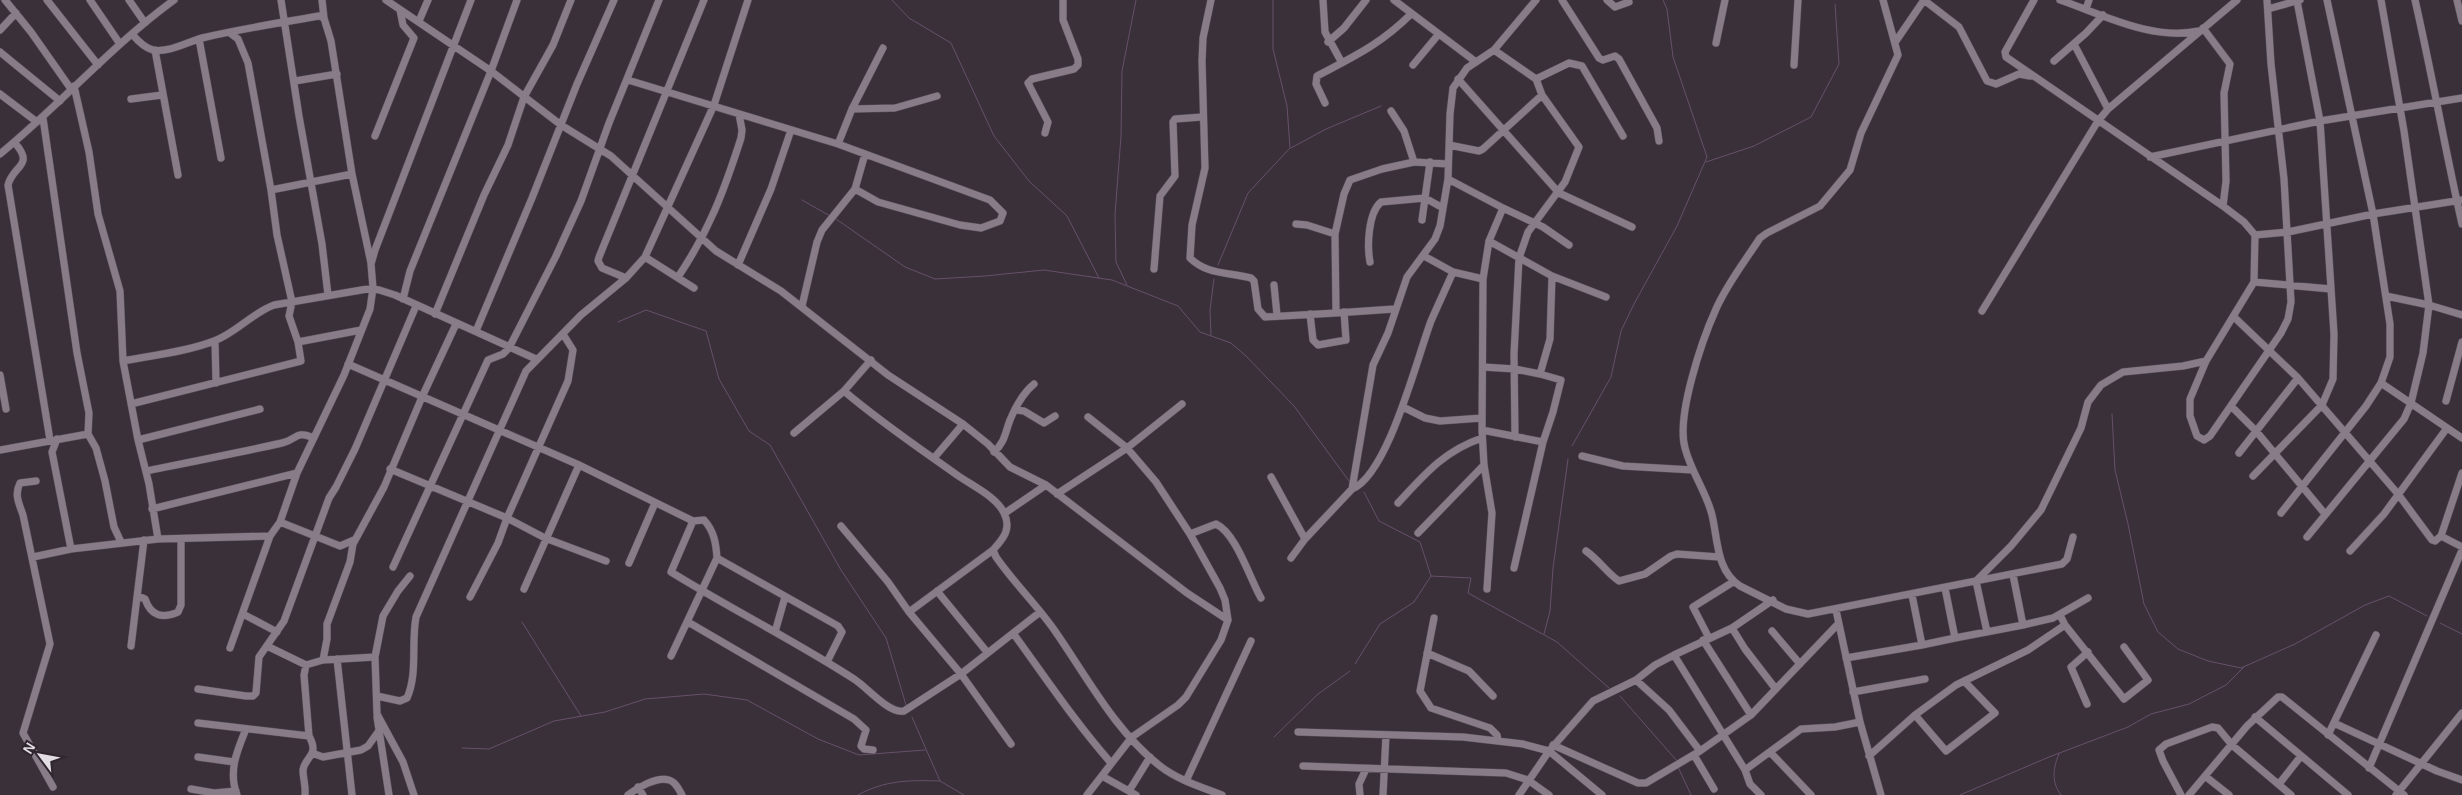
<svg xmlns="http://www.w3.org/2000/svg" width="2462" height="795" viewBox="0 0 2462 795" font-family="Helvetica,sans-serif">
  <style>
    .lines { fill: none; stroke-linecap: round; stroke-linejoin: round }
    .stream { stroke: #67506a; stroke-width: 1 }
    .minor-casing { stroke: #574f58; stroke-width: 8 }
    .minor { stroke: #877c88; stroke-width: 7 }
  </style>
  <rect width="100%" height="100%" fill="#39303a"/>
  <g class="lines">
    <path class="stream" d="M892,0l17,18 42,25 43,93 35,45 38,35 32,62
      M1291,148l35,-19 55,-23
      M1706,162l48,-16 57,-29 28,-53 -4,-60
      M802,200l28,16
      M836,219l69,48 30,12 50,-3 59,-6 68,10 66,26 22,26 31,11 15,13 48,50 55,75
      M1218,265l30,-72 42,-45 -3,-42 -14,-57v-49
      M1127,285l-11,-23 -1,-48 6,-78 1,-65 14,-71
      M618,322l28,-12 60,21 13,48 30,52 21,14 71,125 45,68 20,67
      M1211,335l-1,-25 4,-31
      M2112,414l3,56 13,54 16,80 14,28 20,17 30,12 33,7 54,-24 70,-39 24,-9 38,20
      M1572,446l39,-69 10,-46 13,-27 43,-78 30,-69 -34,-100 -6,-48 -4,-9
      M1364,492l15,29 41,21 11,34 40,2 -3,15 89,49 52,46
      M522,622l59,94
      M2440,623l22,11
      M1544,634l6,-23 3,-43 15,-109
      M1355,664l25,-40 34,-22 17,-26
      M1620,696l57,65
      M912,717l28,64 24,14
      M1274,737l44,-43 32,-23
      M462,748l27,1 65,-28 51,-9 40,-13 59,-5 43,6 71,39 41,16 66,-5
      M2059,754c-6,14 -8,28 2,41
      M1678,767l13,28
      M858,795c27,-15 52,-15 82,-14
      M1960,795l89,-38 79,-30 23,-13 38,-10 37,-19 18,-18"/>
    <g class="minor-casing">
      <path id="minor" d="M5,0l26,32 40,57
        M47,0l51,65
        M90,0l30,44
        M129,0l16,23
        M281,0l18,116 23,128 6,51
        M322,0l2,18
        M386,0l105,71 70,54 50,31 105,95 65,40 107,84 75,49 25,20 22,23 36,18 141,108 41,27
        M1211,0l-8,38 -1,23 3,107 -13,57 -2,33c17,17 39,14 61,20l3,3 4,28 7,8 71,-4
        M1323,0l2,32 17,31
        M1394,0l82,62
        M1562,0l37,58 4,2 12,-4 4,3 38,69 2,13
        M1607,0l8,7 14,-5
        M1883,0l15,55 -37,78 -11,37 -30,36 -53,27 -7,5c-15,23 -33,46 -44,71 -14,31 -40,107 -31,139 6,24 21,43 27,67 6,25 4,55 28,71l46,23 22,5 254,-50 5,-5 6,-22
        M1924,0l35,27 28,54 9,3 23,-10 11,2
        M2034,0l-29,52 1,5 217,149 21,16 11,13 -1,47 -48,79 -16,38v17l7,20 7,4 6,-4 71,-103 7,-14 3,-17 -7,-123 -13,-115 -4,-64
        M2060,0c44,15 92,41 139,31
        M2415,0c17,74 30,149 47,224
        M2457,0l5,21
        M2086,9l3,-9
        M2268,9l32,-9
        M419,21l9,-21
        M2203,28l27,36 -6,29 2,88 -3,25
        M0,30l16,-17
        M132,34c5,6 13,14 21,16 16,3 34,-8 49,-12 38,-9 77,-15 117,-22l5,2 7,23 21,133 19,89
        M199,39l22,119
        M1896,41l28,-41
        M1328,42l16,-14 22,-28
        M1716,43l9,-43
        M2074,44l34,65
        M155,50l23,125
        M1494,50l42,29 6,16 37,52 -14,35 -37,50 -9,26 -5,96 1,83
        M0,52l60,49
        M2054,61l32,-28 17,-18
        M1413,65l25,-30
        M1794,65l4,-65
        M1458,79l101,114 73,34
        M1536,79l33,-16 13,3 41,70
        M628,80l210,64 152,56 13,13 -3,8 -19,7 -21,-3 -82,-23 -23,-13
        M295,81l42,-7
        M0,94l37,28
        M131,99l31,-4
        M1325,103l-9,-19 1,-8c36,-19 64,-32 94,-62
        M852,109l43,-1 42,-12
        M1391,111l13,20 10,31
        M43,118l34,235 12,60 -1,21 8,14 9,33 9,46 7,15
        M1045,133l3,-11 -20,-39 4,-4 42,-10 4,-4v-6l-15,-39v-20
        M375,136l39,-98 -11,-13 -3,-15
        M15,143c20,23 -2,22 -7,42l42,255
        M838,144l14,-35 31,-61
        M1449,145l30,6 4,-2 59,-54
        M0,154c60,-49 111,-108 174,-154
        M2150,157l170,-36 142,-23
        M1448,179l55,29 -14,33 -6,38 -1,151 2,35 8,48 -5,76
        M271,190l81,-16
        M1503,208l40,19 26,18
        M1422,220l8,-58
        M1296,224l11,1 28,9
        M2255,235l33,-3 85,-18 89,-14
        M1489,241l63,35 54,21
        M1424,256l29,16 30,7
        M645,257l49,31
        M1370,262c-3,-16 -2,-49 11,-60l44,-4 18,10
        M738,265l33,-76 20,-59
        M1154,269l6,-73 15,-20 -2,-54 2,-3 27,-2
        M678,277c31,-46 46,-86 63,-139l1,-8 -3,-16
        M626,278l-24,-10 -4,-7 1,-4 105,-257
        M2254,282l77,7
        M1274,285l3,30
        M2386,296l43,9 33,10
        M403,299l7,-28 81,-200 26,-71
        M802,306l15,-64 5,-12 33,-41 10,-35
        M1394,309l-58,4 -1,-79 9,-40 6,-14 32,-11 32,-7 34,2
        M1982,311l116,-190 10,-12 129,-109
        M435,314l49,-119 24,-50 16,-48 29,-52 18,-45
        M1310,314l3,26 5,5 28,-5 -2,-28
        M2234,317l64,61 -59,75
        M476,331l56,-133 45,-114 37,-84
        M215,341l1,42
        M298,342l63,-12
        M123,361c26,-5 67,-10 91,-20 22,-8 38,-28 60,-36l99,-17 22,7 141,64
        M348,364l231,101 114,56 11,-1c10,11 12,23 13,38l-46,98
        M1483,367l32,2 25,5 10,-35 2,-63
        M0,375l6,34
        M2298,378l100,116 34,46 3,1 6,-5
        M2381,383l81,55
        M844,391c35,30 75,57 113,84 14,10 40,22 47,38 8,16 -1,26 -11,37l3,7c18,26 41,48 59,74 32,46 60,100 105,135 18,14 41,21 62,29
        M2446,401l16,-59
        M131,404l170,-43 -3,-19 -9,-26 3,-14 -15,-67 -6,-45 -23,-127 -10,-24 -8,-6
        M2231,406l25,25 69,83
        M1403,407l22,11 15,3 42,-3
        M1016,410l8,1 20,12 11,-7
        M1482,430l61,12
        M794,433l50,-42 27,-31
        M57,439l-5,13 19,97
        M138,440l122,-31
        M0,450l88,-16
        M994,452c11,-10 11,-19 16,-32 5,-12 13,-27 24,-36
        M1582,456l41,10 70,4
        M934,458l29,-34
        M390,469l117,49 38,20 61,23
        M146,471c45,-9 91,-18 136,-28 17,-4 12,-13 32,-5
        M2462,473l-21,63 21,11
        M2253,476l69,-71 11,-26 1,-45 -14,-213 -23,-120
        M1271,477l34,62
        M36,481l-16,2c-6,12 -1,20 3,32l27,129 -27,89 30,54
        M1352,489c36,-14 65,-131 79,-168 7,-16 15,-33 22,-49
        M1057,494l70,-46 55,-44
        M1398,503c27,-29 46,-52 84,-65
        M152,509l145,-36
        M1005,513l41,-28
        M2281,513l85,-107 15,-23 9,-26v-33l-17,-110 -46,-214
        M693,521l-22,51c60,37 124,69 183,107 14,9 35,35 50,32l57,-37 79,-62
        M280,522l60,24 14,-6
        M841,526l47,56 21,30 52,62 50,70
        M1418,533l66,-68
        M1190,534l26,-10c20,9 34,55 45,74
        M2307,537l97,-118 7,-16 12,-50 6,-48 -25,-174 -23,-131
        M158,539l112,-3
        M1586,551c13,9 21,22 33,30l26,-7 26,-18 6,-2 42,3
        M2350,551l34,-37 63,-86
        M33,557l38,-8 87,-10 -9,-55 -11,-44 -15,-79 -3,-70 -22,-77 -9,-62 -15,-66
        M717,558l121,68 4,6 -15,30
        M1291,558l14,-19 47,-50 21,-124 15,-32 19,-56 28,-38 5,-13 8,-47 2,-65 3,-26 14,-20 27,-18 42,-50
        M629,563l26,-60
        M393,567l95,-207 15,-6 6,-6 47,-92 25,-55 28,-78 50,-123
        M1514,568l29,-126 10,-30 8,-32 -21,-6
        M410,576l-12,15 -15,25 -8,41 2,57 26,48 11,33
        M1976,581l35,-35 30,-36 40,-82 7,-26 13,-17 22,-13 60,-6 23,-5
        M1976,581l11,51
        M1945,588l10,50 68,-13 -10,-50
        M524,589l55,-124
        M937,591l50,61
        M138,596l7,3c6,17 17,20 33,13l3,-7v-66
        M470,597l28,-54 9,-25 61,-137 5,-31 -10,-16
        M1836,610l24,112 21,73
        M909,612l84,-62
        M243,614l34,18
        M2060,615l5,10 59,74 24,-19 -24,-33
        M1434,618l-14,73 11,17 59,20 7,7 1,5
        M688,622l166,97 12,11 -5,16 3,3 9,1
        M2023,625l30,-7 35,-20
        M1732,628l13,21 30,39
        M1772,631l28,33
        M775,632l10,-35
        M1013,633c32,44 62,89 98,130
        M1709,638l-16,-31 40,-25
        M1703,640l48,75
        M1922,645l33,-7
        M131,646l13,-106
        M267,646l39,19
        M230,648l40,-112 10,-14 17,-49 47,-98 26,-66 3,-21 -2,-24 4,-14 96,-250
        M1427,653l42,18 24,25
        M1674,655l71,115 5,14 11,11
        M375,657l-52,3 4,-21v-15l23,-62 3,-18 31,-57 38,-90 34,-73
        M1846,658l76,-13 -10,-50
        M337,659l15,136
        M1636,680l33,30 31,41
        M198,689l48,7h7l3,-3 3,-36 25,-36 45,-123 7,-11 19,-38 61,-143
        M1853,692l72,-13
        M377,696l23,5 7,-3c11,-25 4,-54 9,-81l110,-246 55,-56 45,-37 19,-21 69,-152 34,-105
        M2087,704l-16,-37 17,-15
        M1915,715l31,36 49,-38 -31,-32
        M377,717l12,78
        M2255,717l93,78
        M198,723l111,13
        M2334,723l103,48 25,9
        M1298,732l165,5 60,7 26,7 53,44
        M2328,735l48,-100
        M1553,745l85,38h8l54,-32 51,-36 87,-91
        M1770,752l41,43
        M312,753l11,4 38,-7 7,-4 10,-14
        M1694,755l20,34
        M1869,756l46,-41 41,-30 72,-35 37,-25
        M198,757l36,5
        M1303,766l203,7 22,7 21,15
        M2369,768l93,-218
        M1745,770l56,-41 34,-2 25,-5
        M1102,776l34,19
        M2205,776l24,19
        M1186,781l65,-140
        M2279,784l22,-28
        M638,787l5,8
        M191,789l23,4 22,-2
        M1129,791l21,-34
        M237,795c-9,-24 0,-44 9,-66
        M305,795c1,-8 -2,-17 -2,-25 2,-14 17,-14 6,-34l-5,-61 2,-10 17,-5
        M628,795c9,-7 29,-19 41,-15 7,2 10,10 13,15
        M1087,795l45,-58 46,-32 8,-8 35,-57 7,-20 -3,-20 -5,-12 -30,-54 -34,-52 -29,-34 -39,-31
        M1360,795l-1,-11 7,-15
        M1383,795l3,-60
        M1519,795l30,-44 44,-50 43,-21 19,-15 19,-10 58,-27 41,-28
        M2181,795l-18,-34 -4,-11 7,-6 46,-17 6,1 14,17 59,50
        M2189,795l58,-69 31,-29h4l122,98
        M2396,795l66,-82"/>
    </g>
    <use href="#minor" class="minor"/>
  </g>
  <g transform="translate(40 755) rotate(302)" stroke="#2f2630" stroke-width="4" paint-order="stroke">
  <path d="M0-4L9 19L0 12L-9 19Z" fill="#e3dde4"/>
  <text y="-8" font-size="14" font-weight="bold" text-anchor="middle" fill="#e3dde4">N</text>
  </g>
</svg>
